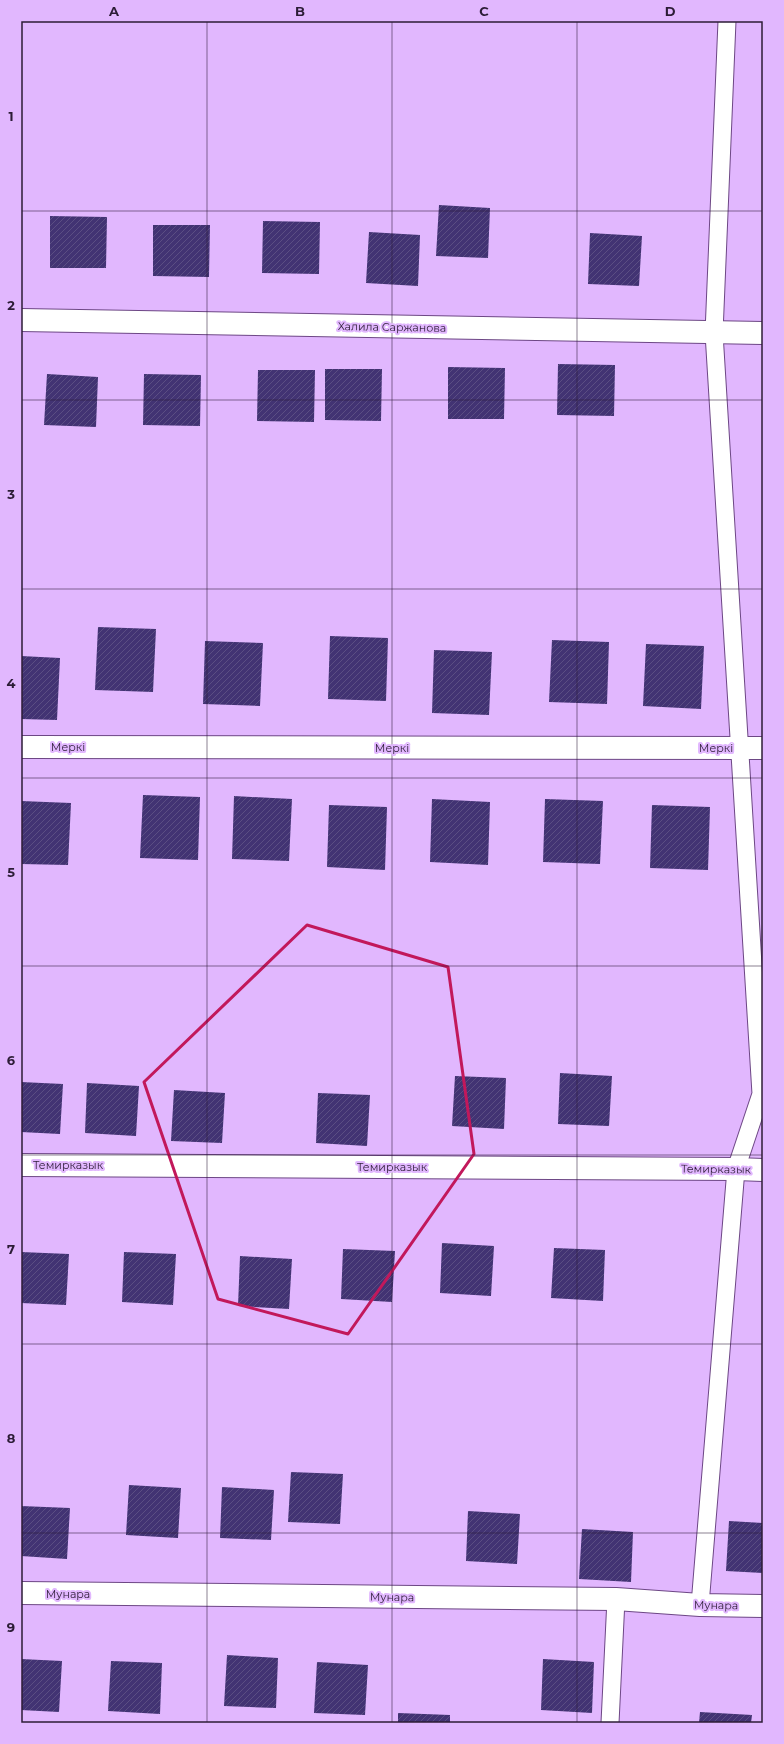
<svg xmlns="http://www.w3.org/2000/svg" width="784" height="1744" viewBox="0 0 784 1744" font-family="Montserrat,sans-serif">
  <style>
    .building { fill: url(#building-hatch) }
    .lines { fill: none; stroke-linecap: round; stroke-linejoin: round }
    .service-casing { stroke: #6d4785; stroke-width: 19 }
    .minor-casing { stroke: #6d4785; stroke-width: 24 }
    .service { stroke: #fff; stroke-width: 17 }
    .minor { stroke: #fff; stroke-width: 22 }
    .marked { fill: none; stroke: #c2185b; stroke-width: 3; stroke-linejoin: round }
    .grid { fill: none; stroke: #2c1c36; stroke-width: 1; stroke-opacity: 0.55 }
    .labels { text-anchor: middle; stroke-width: 4; stroke-linejoin: round; paint-order: stroke }
    .street-label { font-size: 11px; fill: #2c1c36; stroke: #e1b7fe }
    .neatline { fill: none; stroke: #2c1c36; stroke-width: 1.5 }
    .grid-label { font-size: 13px; text-anchor: middle; font-weight: bold; fill: #2c1c36 }
  </style>
  <defs>
    <pattern id="building-hatch" width="6" height="6" patternUnits="userSpaceOnUse"><rect width="6" height="6" fill="#423373"/><path d="M-1 1l2-2M0 6l6-6M5 7l2-2" fill="none" stroke="#5b4e83"/></pattern>
  </defs>
  <rect width="100%" height="100%" fill="#e1b7fe"/>
  <path class="building" d="M439,205l51,3 -2,50 -52,-2z
    M50,216l57,1 -1,51h-56z
    M263,221l57,1 -1,52 -57,-1z
    M153,225h57l-1,52 -56,-1z
    M369,232l51,3 -2,51 -52,-3z
    M590,233l52,3 -3,50 -51,-2z
    M558,364l57,1 -1,51 -57,-1z
    M448,367l57,1 -1,51h-56z
    M325,369h57l-1,52 -56,-1z
    M258,370h57l-1,52 -57,-1z
    M47,374l51,3 -2,50 -52,-2z
    M144,374l57,1 -1,51 -57,-1z
    M98,627l58,2 -3,63 -58,-2z
    M330,636l58,2 -2,63 -58,-2z
    M552,640l57,2 -2,62 -58,-2z
    M205,641l58,2 -3,63 -57,-2z
    M646,644l58,2 -3,63 -58,-3z
    M434,650l58,2 -3,63 -57,-2z
    M21,656l39,2 -3,62 -36,-1z
    M143,795l57,2 -2,63 -58,-2z
    M234,796l58,3 -3,62 -57,-2z
    M432,799l58,3 -2,63 -58,-3z
    M545,799l58,2 -3,63 -57,-2z
    M21,801l50,2 -3,62 -47,-1z
    M329,805l58,2 -2,63 -58,-3z
    M652,805l58,2 -2,63 -58,-2z
    M560,1073l52,3 -3,50 -51,-2z
    M455,1076l51,2 -2,51 -52,-3z
    M21,1082l42,2 -3,50 -39,-2z
    M87,1083l52,3 -3,50 -51,-3z
    M174,1090l51,3 -3,50 -51,-2z
    M318,1093l52,2 -3,51 -51,-3z
    M442,1243l52,3 -3,50 -51,-3z
    M554,1248l51,2 -2,51 -52,-3z
    M343,1249l52,2 -3,51 -51,-3z
    M21,1252l48,2 -3,51 -45,-2z
    M124,1252l52,2 -3,51 -51,-3z
    M240,1256l52,3 -3,50 -51,-3z
    M291,1472l52,2 -3,50 -52,-2z
    M129,1485l52,3 -3,50 -52,-3z
    M222,1487l52,3 -3,50 -51,-2z
    M21,1506l49,2 -3,51 -46,-3z
    M468,1511l52,3 -3,50 -51,-3z
    M729,1521l34,2v50l-37,-2z
    M582,1529l51,3 -2,50 -52,-3z
    M227,1655l51,3 -2,50 -52,-2z
    M21,1659l41,2 -3,51 -38,-2z
    M543,1659l51,3 -2,51 -51,-3z
    M111,1661l51,2 -2,51 -52,-3z
    M317,1662l51,3 -3,50 -51,-2z
    M700,1712l52,3 -1,8h-52z
    M398,1713l52,2v8h-52z"/>
  <g class="lines">
    <g class="service-casing">
      <path id="service" d="M700,1605l36,-436 25,-75 -47,-761 13,-312
        M610,1723l6,-124"/>
    </g>
    <g class="minor-casing">
      <path id="minor" d="M21,320l742,13
        M21,747l742,1
        M21,1165l715,4 27,1
        M21,1593l595,6 84,6 63,1"/>
    </g>
    <use href="#service" class="service"/>
    <use href="#minor" class="minor"/>
  </g>
  <path class="marked" d="M307,925l141,42 26,187 -126,180 -130,-35 -74,-217z"/>
  <path class="grid" d="M207,21v1702M392,21v1702M577,21v1702M21,211h742M21,400h742M21,589h742M21,778h742M21,966h742M21,1155h742M21,1344h742M21,1533h742"/>
  <g class="labels">
    <g class="street-label">
      <text transform="translate(392 327) rotate(1)" y="4">Халила Саржанова</text>
      <text x="68" y="751">Меркі</text>
      <text x="392" y="752">Меркі</text>
      <text x="716" y="752">Меркі</text>
      <text x="68" y="1169">Темирказык</text>
      <text x="392" y="1171">Темирказык</text>
      <text transform="translate(716 1169) rotate(1)" y="4">Темирказык</text>
      <text x="68" y="1598">Мунара</text>
      <text transform="translate(392 1597) rotate(1)" y="4">Мунара</text>
      <text transform="translate(716 1605) rotate(1)" y="4">Мунара</text>
    </g>
  </g>
  <rect width="784" height="1744" fill="none" stroke="#e1b7fe" stroke-width="44"/>
  <rect x="22" y="22" width="740" height="1700" class="neatline"/>
  <g class="grid-label">
    <text x="114" y="16">A</text>
    <text x="300" y="16">B</text>
    <text x="484" y="16">C</text>
    <text x="670" y="16">D</text>
    <text x="11" y="121">1</text>
    <text x="11" y="310">2</text>
    <text x="11" y="499">3</text>
    <text x="11" y="688">4</text>
    <text x="11" y="877">5</text>
    <text x="11" y="1065">6</text>
    <text x="11" y="1254">7</text>
    <text x="11" y="1443">8</text>
    <text x="11" y="1632">9</text>
  </g>
</svg>
